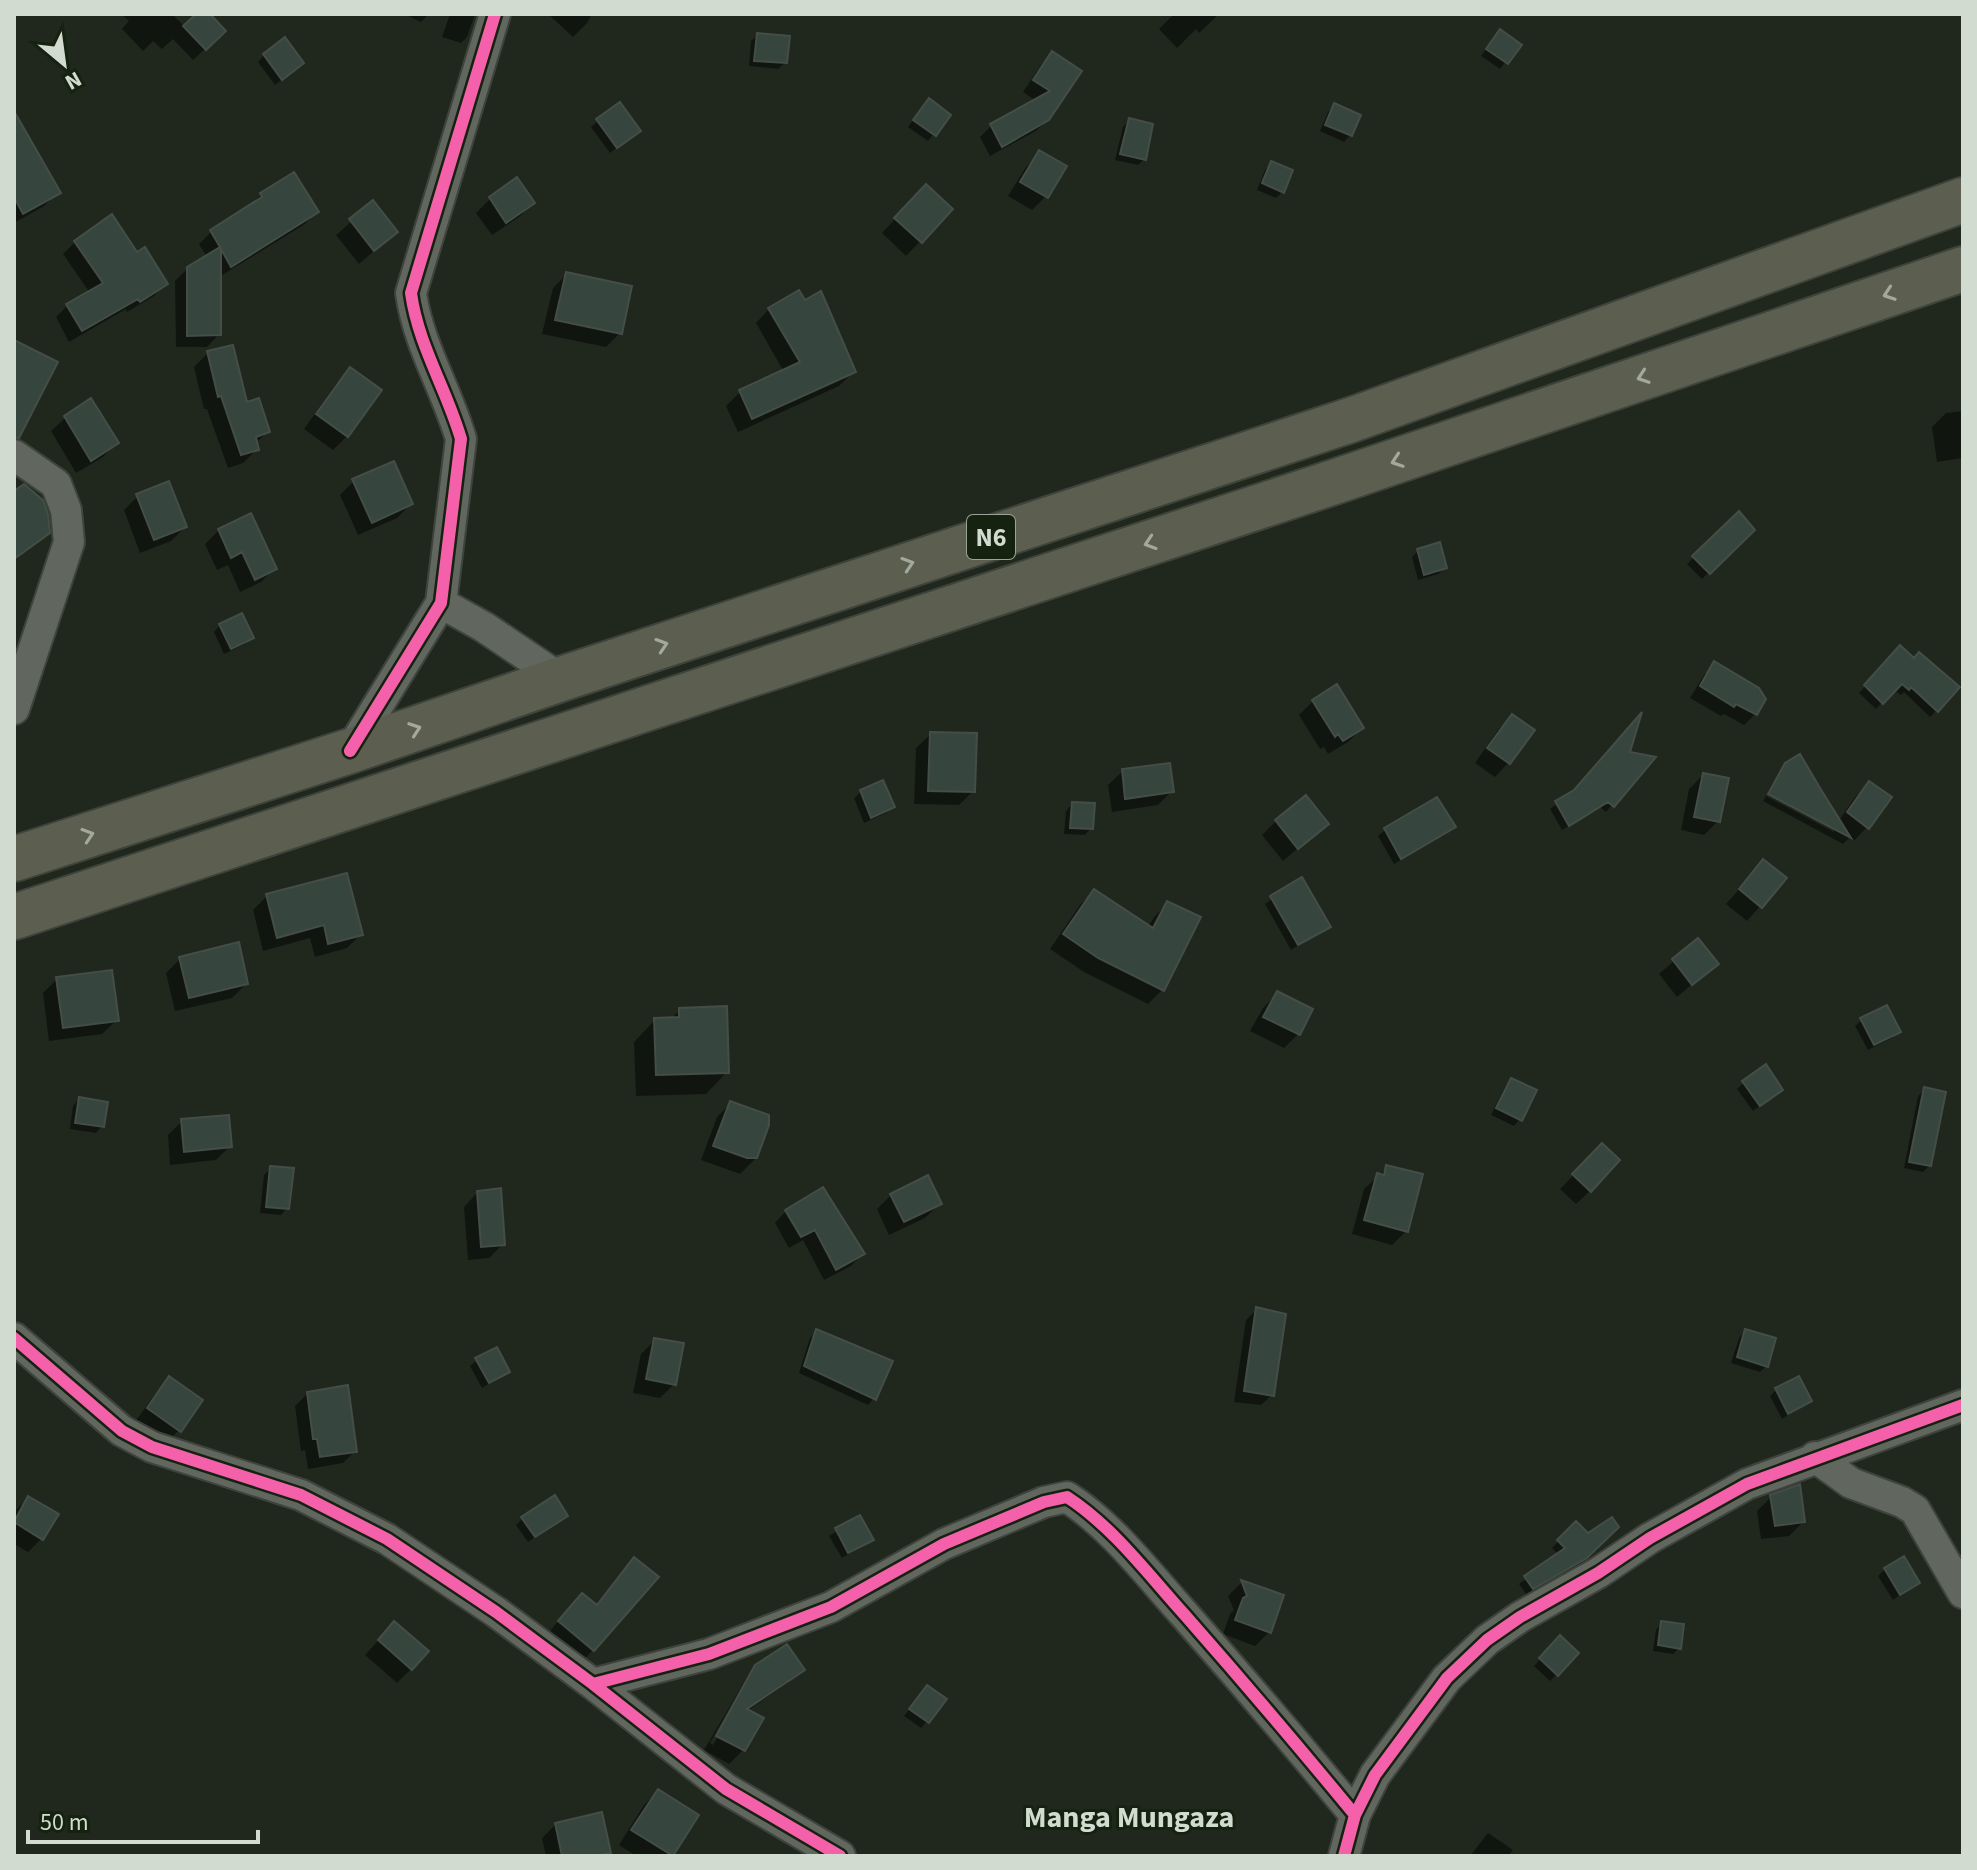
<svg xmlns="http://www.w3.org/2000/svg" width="1977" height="1870" viewBox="0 0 1977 1870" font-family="'Source Sans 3',sans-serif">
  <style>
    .shadow { fill: #0007 }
    .building { fill: #36463e; stroke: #444d47; stroke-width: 2 }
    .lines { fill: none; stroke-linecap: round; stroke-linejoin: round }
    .street-casing { stroke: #3e443c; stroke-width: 34 }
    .highway-casing { stroke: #3e443c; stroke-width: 48 }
    .street { stroke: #61665f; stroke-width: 30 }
    .highway { stroke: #5c5f50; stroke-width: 44 }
    .cycleway-casing { stroke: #152210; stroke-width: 17 }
    .cycleway { stroke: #f560ab; stroke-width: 12 }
    .oneway { stroke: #a3a99c }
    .labels { text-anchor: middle; stroke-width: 6; stroke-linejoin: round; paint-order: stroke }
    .shield { fill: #152210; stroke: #99a496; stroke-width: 2 }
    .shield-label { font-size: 26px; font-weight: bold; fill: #d2dbcf }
    .neighbourhood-label { font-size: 30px; font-weight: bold; fill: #d2dbcf; stroke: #152210 }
  </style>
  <rect width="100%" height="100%" fill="#20281e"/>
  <path class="shadow" d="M121,14h51l13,13 14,-13h9l16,17 -31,29 -20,-21 -11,10 -9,-8 -10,10 -21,-22 7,-8z
    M404,14h25l-8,8z
    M450,14h25l-8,23 -6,6 -19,-6z
    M548,14h44l-5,9 -14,14z
    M1174,14h45l-20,19 -3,-4 -19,19 -18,-19z
    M758,35l27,28 -7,6 -29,-3 2,-25z
    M1494,38l25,7 -19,24 -19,-13z
    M1052,53l27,19 -31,47 -12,12 -46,25 -10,-19 11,-11 45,-25 -13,-9 18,-27z
    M264,55l31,14 -20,16 -17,-23z
    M1335,105l24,11 -9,19 -6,7 -24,-11 8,-19z
    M922,107l26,9 -20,25 -20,-14z
    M1129,120l24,6 -8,33 -7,6 -23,-5 8,-33z
    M598,121l40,10 -28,22 -19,-26z
    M1040,153l6,43 -14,14 -24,-14 18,-29z
    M1271,163l11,29 -6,6 -19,-8 8,-20z
    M14,177l44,15 -14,14 -30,17z
    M261,195l56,16 -12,13 -86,53v57l-12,13h-31l-1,-66 13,-13 19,-11 -8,-13 12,-12 38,-25z
    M490,199l43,4 -14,14 -27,18 -16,-22z
    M912,201l38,9 -44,46 -24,-23z
    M373,203l23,29 -37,32 -23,-29z
    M111,217l25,38 29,29 -11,12 -27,16 -1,-3 -57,33 -13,-25 12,-12 22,-12 -27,-39 12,-12z
    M567,274l53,59 -14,14 -64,-13 11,-46z
    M769,309l84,63 -14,14 -101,46 -12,-26 14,-14 44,-20 -28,-49z
    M208,353l60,78 -13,13 2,5 -14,14 -15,5 -21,-59h-3l-10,-42z
    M350,370l-3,66 -14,14 -29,-21 32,-45z
    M90,401l26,42 -13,14 -27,16 -25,-42 14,-13z
    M1963,411v47l-26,4 -5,-35 14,-14z
    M354,481l57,23 -14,14 -39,17 -18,-40z
    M14,494l34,38 -34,29z
    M138,496l47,31 -14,14 -31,12 -16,-43z
    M1739,514l13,16 -50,49 -15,-15z
    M219,530l56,38 -14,14 -21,10 -12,-27 -11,5 -12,-26z
    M1418,551l27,17 -7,6 -20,6 -6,-23z
    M220,625l32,13 -7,6 -21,10 -10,-22z
    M1900,648l14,12 43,28 -27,29 -26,-25 -3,3 -7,-5 -18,19 -17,-16z
    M1715,664l40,50 -11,11 -20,-11 -3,2 -31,-18 14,-23z
    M1313,701l49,27 -14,14 -20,12 -4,-7 -4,2 -21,-34z
    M1512,716l20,15 -24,32 -13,14 -20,-14 23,-33z
    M931,734l42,57 -14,14 -45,-1 2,-56z
    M1628,753l24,5 -46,54 -6,-5 -38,23 -12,-21z
    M1786,764l52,58 17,-25 14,-13 -2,43 -13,14 -5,-3 -6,6 -80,-43 3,-5 68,36v-4l-66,-36 11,-20z
    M1123,771l49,20 -14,14 -46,7 -4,-27z
    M1703,775l15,46 -14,14 -23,-5 8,-41z
    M861,792l32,15 -7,6 -22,10 -10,-25z
    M1072,804l19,24 -6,7 -21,-1 2,-23z
    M1276,821l50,3 -43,37 -21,-26z
    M1454,827l-7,6 -53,31 -16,-28 7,-6z
    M1763,862l21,17 -37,42 -21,-17z
    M1301,880l27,46 -37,24 -26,-46z
    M1094,891l54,36 6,-10 14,-14 30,15 -36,72 -14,14 -64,-32 -34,-23 30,-44z
    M267,896l94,38 -14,14 -32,9 -5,-19 -47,13 -10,-41z
    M1697,941l19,23 -39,33 -18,-23z
    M180,959l66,25 -14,14 -57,13 -9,-38z
    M57,979l60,41 -15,14 -53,7 -6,-48z
    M1277,994l21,40 -14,14 -34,-17 13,-23z
    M680,1010l47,62 -21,22 -70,2 -2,-54 21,-22h15z
    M1862,1020l36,12 -6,6 -24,12 -13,-24z
    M1511,1080l9,39 -6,7 -23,-11 14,-28z
    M1744,1082l37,8 -28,21 -16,-22z
    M1924,1090l6,75 -7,7 -19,-4 14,-72z
    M79,1099l23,27 -6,7 -26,-4 3,-23z
    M731,1103l39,14 -16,43 -14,14 -39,-14 16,-43z
    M182,1121l48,25 -14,14 -46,5 -2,-30z
    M1602,1146l-12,45 -14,13 -16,-15z
    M271,1168l16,40 -6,7 -21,-2 4,-38z
    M1387,1168l19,63 -14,14 -40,-11 12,-45z
    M478,1192l25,52 -14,14 -21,2 -4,-53z
    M891,1195l48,9 -14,14 -36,17 -12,-26z
    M786,1211l77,43 -12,12 -27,14 -21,-40 -14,8 -14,-25z
    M1257,1309l15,86 -11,10 -27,-3 12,-82z
    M817,1331l57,67 -6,7 -69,-32 11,-35z
    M1745,1331l21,35 -6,6 -29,-9 8,-25z
    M655,1340l19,44 -14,14 -27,-5 8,-39z
    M477,1360l31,12 -26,16 -12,-22z
    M170,1379l9,51 -14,14 -31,-21 22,-30z
    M1776,1390l34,11 -28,18 -12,-23z
    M307,1394l48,57 -12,12 -35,6 -3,-19 -4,1 -6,-45z
    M1772,1496l31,26 -14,14 -28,3 -4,-28z
    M28,1498l14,40 -14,14 -14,-8v-32z
    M565,1516l-37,26 -12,-17 7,-7z
    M859,1518l13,21 -30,19 -13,-22z
    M1576,1524l12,12 29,-9 -37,36 -54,31 -7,-10 40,-29 -7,-7z
    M635,1560l-42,90 -14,14 -33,-28 22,-27 27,-3z
    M1885,1569l32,14 -24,17 -15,-24z
    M1242,1582l40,14 -13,36 -14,14 -32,-12 7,-20 4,-4 -6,-14z
    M394,1623l17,46 -14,14 -32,-28z
    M1662,1623l17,25 -6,6 -20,-3 3,-21z
    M1560,1638l16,16 -26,27 -16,-15z
    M802,1669l-14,14 -41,28 14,8 -18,31 -14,14 -25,-14 43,-73 -37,66 3,2 41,-74z
    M921,1694l23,6 -23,28 -17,-12z
    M658,1791l39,25 -27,40h-34l-17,-11 25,-40z
    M556,1824l53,28 -4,4h-59l-4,-18z
    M1488,1833l25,17 -5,6h-38z"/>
  <path class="building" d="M196,14h14l16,17 -20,19 -23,-24z
    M1500,29l22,16 -14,19 -22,-15z
    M757,33l33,3 -3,27 -33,-2z
    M285,37l19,26 -22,17 -19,-26z
    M1052,51l30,20 -33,49 -47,27 -12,-23 60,-33 -17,-11z
    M929,98l22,17 -15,21 -23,-16z
    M620,102l21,29 -24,17 -21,-29z
    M1334,103l27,12 -9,21 -27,-11z
    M14,111l47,82 -38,21 -9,-17z
    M1129,118l24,6 -7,36 -26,-6z
    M1039,150l28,16 -19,32 -28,-16z
    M1271,161l22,9 -9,23 -22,-10z
    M294,172l25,40 -88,55 -10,-18v86l-34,1v-69l33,-20 -10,-17 52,-33 -2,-4z
    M517,177l18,26 -29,20 -17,-26z
    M926,184l27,25 -31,34 -28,-25z
    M373,200l25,32 -24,19 -25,-32z
    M112,214l25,38 8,-5 23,37 -28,18 -2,-3 -56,32 -16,-27 37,-21 -29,-42z
    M566,272l66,14 -10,48 -67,-14z
    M799,290l6,10 16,-9 35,81 -104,47 -13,-29 61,-28 -32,-54z
    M14,340l44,22 -39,76 -5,-1z
    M233,345l14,57 12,-4 11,34 -14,5 3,13 -18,5 -20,-59 -3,1 -11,-46z
    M350,367l32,23 -34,47 -32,-23z
    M91,398l28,45 -28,18 -27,-45z
    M394,461l19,43 -41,19 -20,-44z
    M169,481l18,46 -33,13 -18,-46z
    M24,484l19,16 5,14 2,19 -36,26v-68z
    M1739,511l16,19 -45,44 -18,-18z
    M251,513l26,56 -22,11 -13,-28 -11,6 -13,-29z
    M1440,542l7,26 -23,7 -7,-26z
    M242,613l12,25 -23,11 -12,-25z
    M1900,645l14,13 5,-6 41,35 -22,25 -27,-25 -2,3 -7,-6 -19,20 -19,-19z
    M1714,661l45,27 7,11 -9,16 -21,-11 -2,3 -34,-21z
    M1337,684l27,44 -21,13 -5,-7 -3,3 -23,-37z
    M1642,712l-12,40 26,5 -42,50 -6,-5 -39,24 -14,-25 19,-11z
    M1512,714l23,16 -25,34 -23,-16z
    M930,732l47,1 -2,59 -47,-1z
    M1800,754l20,34 31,50 -83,-44 17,-31z
    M1170,763l4,29 -49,7 -3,-30z
    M1703,773l26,5 -9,44 -26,-5z
    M883,780l12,27 -24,11 -11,-28z
    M1869,781l23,16 -23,32 -22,-17z
    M1306,795l23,29 -31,25 -23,-29z
    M1437,797l19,30 -55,32 -17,-31z
    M1072,802l23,1 -2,26 -23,-1z
    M1763,859l24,19 -25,30 -23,-19z
    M347,873l16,62 -35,9 -4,-19 -47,13 -11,-44z
    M1302,877l29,50 -33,18 -28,-49z
    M1094,889l59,39 14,-27 34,16 -37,74 -66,-33 -35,-24z
    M1698,938l21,26 -27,21 -20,-26z
    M239,942l9,42 -59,14 -10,-41z
    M112,970l7,51 -56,7 -7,-51z
    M1277,991l36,18 -13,26 -37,-18z
    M1887,1005l14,27 -27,13 -14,-27z
    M727,1006l2,67 -73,2 -2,-57 25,-1v-9z
    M1766,1064l17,26 -23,16 -18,-25z
    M1511,1078l26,12 -15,31 -26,-13z
    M1924,1087l22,5 -15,74 -22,-4z
    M79,1097l29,5 -4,25 -29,-4z
    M730,1101l39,14v10l-12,33h-10l-34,-12z
    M229,1115l3,32 -48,5 -3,-33z
    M1602,1143l18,17 -29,32 -19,-18z
    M1386,1165l37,9 -15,58 -44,-12 13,-47 7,2z
    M270,1166l24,2 -5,41 -23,-2z
    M928,1175l14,29 -38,18 -14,-28z
    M823,1187l42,67 -29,16 -21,-40 -14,7 -16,-27z
    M501,1188l4,57 -24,2 -4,-56z
    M1256,1307l30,7 -12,82 -30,-5z
    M816,1329l77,32 -17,39 -72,-34z
    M1745,1329l31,9 -8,29 -31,-10z
    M654,1338l30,5 -8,42 -30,-6z
    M497,1347l13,25 -21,11 -14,-25z
    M169,1376l34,24 -22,32 -34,-24z
    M1799,1376l13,25 -24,13 -13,-26z
    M348,1385l9,67 -37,5 -3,-18h-4l-6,-47z
    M1800,1484l5,38 -30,4 -5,-31z
    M555,1495l13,21 -33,21 -14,-20z
    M28,1496l31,18 -16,26 -29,-18z
    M860,1515l14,25 -26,13 -13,-25z
    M1612,1517l7,10 -32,31 -54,31 -9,-13 41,-28 -8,-8 19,-19 12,12z
    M1904,1556l16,27 -20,12 -16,-27z
    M634,1557l25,20 -65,74 -36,-30 24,-28 15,12z
    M1241,1580l43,15 -13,38 -36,-13 8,-22 4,-2z
    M394,1621l35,30 -17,19 -34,-30z
    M1661,1621l23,3 -3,25 -23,-4z
    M1560,1635l19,18 -21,23 -19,-18z
    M787,1644l18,26 -58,39 17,9 -19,33 -29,-15 39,-71z
    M927,1685l20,14 -18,24 -20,-14z
    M658,1789l41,26 -26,41 -42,-26z
    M602,1812l9,41 -15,3h-34l-7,-33z"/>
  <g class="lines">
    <g class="street-casing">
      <path id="street" d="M14,455l42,29 10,26 3,32 -55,167
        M441,603l43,24 77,52
        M350,751l91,-148 20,-164c-14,-49 -43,-94 -50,-146l84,-279
        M14,1338l108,93 30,16 149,48 86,44 109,73 97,72 133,105 114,67
        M1815,1457l36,26 51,19 13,8 48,83
        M593,1684l116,-30 122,-47 113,-63 100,-42 23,-5c46,30 80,76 117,117 58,66 115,133 171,201
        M1344,1856l11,-41 20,-40 72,-97 40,-38 33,-23 78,-44 52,-35 97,-54 216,-79"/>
    </g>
    <g class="highway-casing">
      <path id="highway" d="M14,859l336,-108 211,-72 790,-259 612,-220
        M14,917l1323,-436 626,-212"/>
    </g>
    <use href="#street" class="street"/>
    <use href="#highway" class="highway"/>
    <g class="cycleway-casing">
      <path id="cycleway" d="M350,751l91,-148 20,-164c-14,-49 -43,-94 -50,-146l84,-279
        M14,1338l108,93 30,16 149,48 86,44 109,73 97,72 133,105 114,67
        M593,1684l116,-30 122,-47 113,-63 100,-42 23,-5c46,30 80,76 117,117 58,66 115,133 171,201
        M1344,1856l11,-41 20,-40 72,-97 40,-38 33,-23 78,-44 52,-35 97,-54 216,-79"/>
    </g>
    <use href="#cycleway" class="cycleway"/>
  </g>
  <defs><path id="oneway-chevron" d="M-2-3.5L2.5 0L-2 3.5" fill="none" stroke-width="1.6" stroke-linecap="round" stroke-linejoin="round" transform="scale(2)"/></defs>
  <g class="oneway">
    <use href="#oneway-chevron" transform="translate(1889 294) rotate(161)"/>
    <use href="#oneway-chevron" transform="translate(1643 377) rotate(161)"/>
    <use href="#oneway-chevron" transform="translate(1397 461) rotate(161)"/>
    <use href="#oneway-chevron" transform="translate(1150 543) rotate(162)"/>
    <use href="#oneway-chevron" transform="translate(908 564) rotate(-18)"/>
    <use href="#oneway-chevron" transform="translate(662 645) rotate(-18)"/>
    <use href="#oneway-chevron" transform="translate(415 729) rotate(-19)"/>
    <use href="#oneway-chevron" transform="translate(88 835) rotate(-18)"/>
  </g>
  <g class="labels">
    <rect class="shield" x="967" y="515" width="48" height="44" rx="6"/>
    <g class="shield-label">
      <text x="991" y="546">N6</text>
    </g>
    <g class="neighbourhood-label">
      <text x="1129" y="1827">Manga Mungaza</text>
    </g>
  </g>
  <rect width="1977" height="1870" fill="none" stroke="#d2dbcf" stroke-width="32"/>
  <g transform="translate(64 64) rotate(151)" stroke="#152210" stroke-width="6" paint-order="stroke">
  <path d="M0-6L14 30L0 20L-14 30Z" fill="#d2dbcf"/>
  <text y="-12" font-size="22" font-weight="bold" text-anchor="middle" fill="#d2dbcf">N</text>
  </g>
  <path d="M28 1830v12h230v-12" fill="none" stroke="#d2dbcf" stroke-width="4"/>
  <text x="40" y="1830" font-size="24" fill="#d2dbcf" stroke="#152210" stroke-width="6" paint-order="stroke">50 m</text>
</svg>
